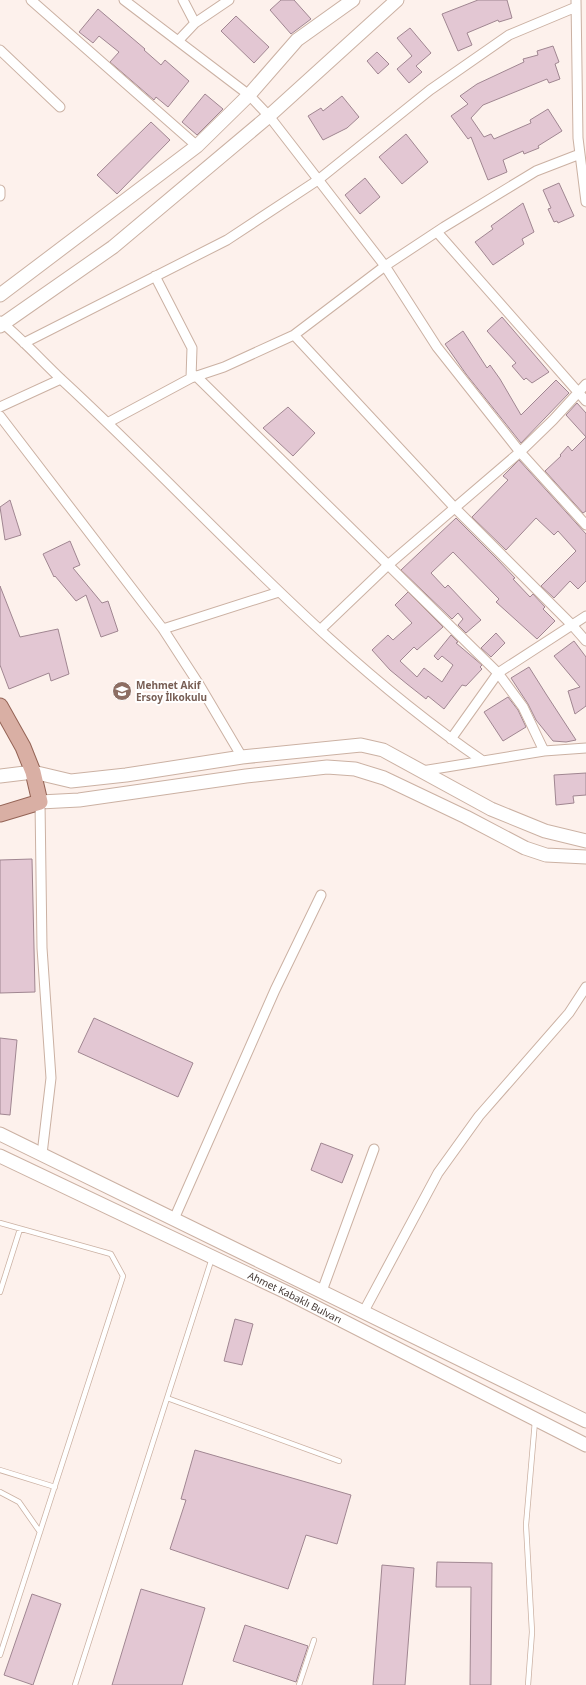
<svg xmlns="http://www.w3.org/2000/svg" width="586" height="1685" viewBox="0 0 586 1685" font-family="'Noto Sans',sans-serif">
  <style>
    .building { fill: #e3c7d3; stroke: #a08691 }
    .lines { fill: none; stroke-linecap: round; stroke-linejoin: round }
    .lane-casing { stroke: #cbb1a3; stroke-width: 6 }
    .street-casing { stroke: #cbb1a3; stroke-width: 11 }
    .secondary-casing { stroke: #cbb1a3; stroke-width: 15 }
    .primary-casing { stroke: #946355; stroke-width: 17 }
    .lane { stroke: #fff; stroke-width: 4.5 }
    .street { stroke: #fff; stroke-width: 9 }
    .secondary { stroke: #fff; stroke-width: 13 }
    .primary { stroke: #d9afa4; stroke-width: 15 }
    .labels { text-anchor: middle; stroke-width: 4; stroke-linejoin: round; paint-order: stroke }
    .education-label { font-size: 10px; font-weight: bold; fill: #785e54; stroke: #fff; text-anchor: start }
    .street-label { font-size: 10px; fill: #443934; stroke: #fff }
  </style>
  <rect width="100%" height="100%" fill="#fdf1ec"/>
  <path class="building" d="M281,0h13l17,19 -20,15 -21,-24z
    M478,0h29l5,18 -13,4 -1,-2 -31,13 5,12 -14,6 -16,-37z
    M98,9l47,40 -1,1 17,15 4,-5 24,21 -21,26 -12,-10 -2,3 -44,-38 9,-10 -20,-16 -6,7 -14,-11z
    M236,16l33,31 -15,16 -33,-32z
    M410,28l21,25 -15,13 6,6 -13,11 -12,-14 15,-13 -15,-18z
    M553,46l6,16 -4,2 5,15 -11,4 -2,-4 -64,26 -12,13 13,19 7,-3 3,5 37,-16 -1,-3 18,-11 14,22 -24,15 1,2 -15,6 -1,-3 -20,9 4,12 -19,8 -17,-43 -3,2 -17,-23 17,-12 -8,-8 17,-12 47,-22 -1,-3 15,-4 -1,-4z
    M377,52l12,12 -11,10 -11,-13z
    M205,94l18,15 -26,26 -15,-13z
    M342,96l17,21 -12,11 -24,12 -15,-24 13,-8 2,3z
    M151,122l19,18 -53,54 -20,-19z
    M406,134l22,28 -26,22 -23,-27z
    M365,178l15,19 -20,17 -15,-19z
    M559,183l15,33 -16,7 -1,-2 -3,1 -6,-13 3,-1 -8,-18z
    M523,203l11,29 -12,7 2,5 -31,21 -18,-23 18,-13 -2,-3z
    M502,317l47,55 -17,11 -6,-5 -2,2 -12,-14 4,-3 -29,-32z
    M463,331l24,37 3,-3 10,14 21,36 35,-35 13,13 -48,50 -55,-69 -21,-30z
    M577,403l9,10v98l-3,2 -38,-42 16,-15 -1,-1 8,-9 4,5 14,-14 -20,-22z
    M288,407l27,26 -22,23 -30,-28z
    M519,460l67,74v47l-8,8 -8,-8 -16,17 -13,-12 35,-35 -18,-20 -4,4 -18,-17 -30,32 -34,-33 36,-37 -5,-4z
    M10,500l11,35 -16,5 -5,-33z
    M456,518l41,41 18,19 -2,1 17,18 3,-3 12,13 -2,2 12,12 -18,18 -41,-37 3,-3 -46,-47 -22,21 14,15 3,-3 33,35 -15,13 -8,-8 5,-6 -5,-6 -6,6 -51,-49z
    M70,541l10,24 -7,3 29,35 6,-2 10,30 -17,6 -15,-42 -10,6 -21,-25 -1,1 -11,-23z
    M0,586l20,51 38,-8 11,45 -18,7 -2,-8 -40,16 -9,-24z
    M408,592l35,35 -26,23 -3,-3 -14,14 17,16 7,-9 18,14 11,-17 -11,-9 -4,4 -4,-4 17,-21 7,7 -2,1 26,22 -2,2 2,2 -16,17 -4,-1 -18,24 -16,-13 -2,3 -19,-15 -17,-14 -18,-20 16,-15 5,5 19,-17 -17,-18z
    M496,633l9,10 -14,14 -10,-9z
    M574,641l12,16v49l-11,8 -7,-23 12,-4 -26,-31z
    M529,667l17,27 30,46 -10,2 -13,-1 -17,-21 -8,-16 -17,-26z
    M508,697l10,13 8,17 -23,14 -19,-29z
    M586,773v22l-13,1 1,7 -18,2 -2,-30z
    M32,859l3,133 -35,1v-133z
    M94,1018l99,45 -15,34 -100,-45z
    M0,1038l17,2 -7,75 -10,-1z
    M321,1143l32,12 -11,28 -31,-13z
    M235,1319l18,5 -11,41 -18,-4z
    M195,1450l156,45 -14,49 -31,-9 -18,54 -118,-40 16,-49 -5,-1z
    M437,1562l55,1 -1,122h-21l1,-98h-35z
    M382,1565l32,3 -9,117h-32z
    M141,1589l64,19 -23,77h-70z
    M32,1594l29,10 -28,81 -29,-10z
    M245,1625l63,21 -12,36 -63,-21z"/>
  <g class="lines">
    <g class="lane-casing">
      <path id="lane" d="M0,1223l111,31 12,22 -123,379
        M0,1292l20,-63
        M167,1398l172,63
        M0,1470l55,17
        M0,1492l19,10 21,30
        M75,1685l137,-427
        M299,1685l15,-45
        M528,1685l4,-53 -6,-107 9,-104"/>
    </g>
    <g class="street-casing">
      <path id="street" d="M31,0l166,146
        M124,0l125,95 20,21 116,150 52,81 83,105 66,73
        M183,0l12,23
        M576,0l2,138 8,64
        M178,41l17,-18 34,-23
        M0,50l60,57
        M0,190v6
        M437,232l149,169
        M155,276l37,72 -1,30
        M0,321c22,18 41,39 62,59 139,128 263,274 421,381
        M294,335l160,172 118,118 14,16
        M24,343l203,-103 91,-60 112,-90 79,-55 67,-28
        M196,376l302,297 25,34 21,44
        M0,407l61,-28
        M0,416l163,213 37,57 42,71
        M109,422l82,-44 33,-11 70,-32 91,-69 59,-39 92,-56 44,-17
        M163,629l116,-37
        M320,630l68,-65 132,-113 33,-32 33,-36
        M451,739l47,-66 88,-57
        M422,771l122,-20 42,-3
        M40,802l2,146 9,130 -9,76
        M174,1219l101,-229 46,-95
        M322,1291l52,-142
        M364,1311l74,-138 41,-57 90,-103 17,-26"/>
    </g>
    <g class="secondary-casing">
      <g id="secondary">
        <path d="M0,295l197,-149 52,-51 48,-55 56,-40"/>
        <path d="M0,326l113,-79 156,-131 128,-116"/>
        <path d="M0,776l33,-4 38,9 55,-6 116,-18 119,-12 22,5 108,59 54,22 41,10"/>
        <path d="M40,802l39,-2 167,-24 81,-9 28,2 29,9 82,39 59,31 21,7 40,2"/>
        <path d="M0,1134l586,287"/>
        <path id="s1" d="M0,1156l288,137 298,152"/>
      </g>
    </g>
    <g class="primary-casing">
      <path id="primary" d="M0,706l23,41 10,25 7,30 -40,12"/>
    </g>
    <use href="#lane" class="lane"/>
    <use href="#street" class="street"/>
    <use href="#secondary" class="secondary"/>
    <use href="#primary" class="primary"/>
  </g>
  <defs>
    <g id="school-disc" transform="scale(1)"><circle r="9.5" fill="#8d6e63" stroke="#fff"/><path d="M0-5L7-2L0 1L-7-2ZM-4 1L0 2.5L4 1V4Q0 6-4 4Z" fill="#fff"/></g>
  </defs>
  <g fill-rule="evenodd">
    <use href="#school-disc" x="122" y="691"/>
  </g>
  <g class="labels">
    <g class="education-label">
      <text x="136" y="689">Mehmet Akif<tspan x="136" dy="12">Ersoy İlkokulu</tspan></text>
    </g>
    <g class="street-label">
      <text dy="4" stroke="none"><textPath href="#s1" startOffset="327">Ahmet Kabaklı Bulvarı</textPath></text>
    </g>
  </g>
</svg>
